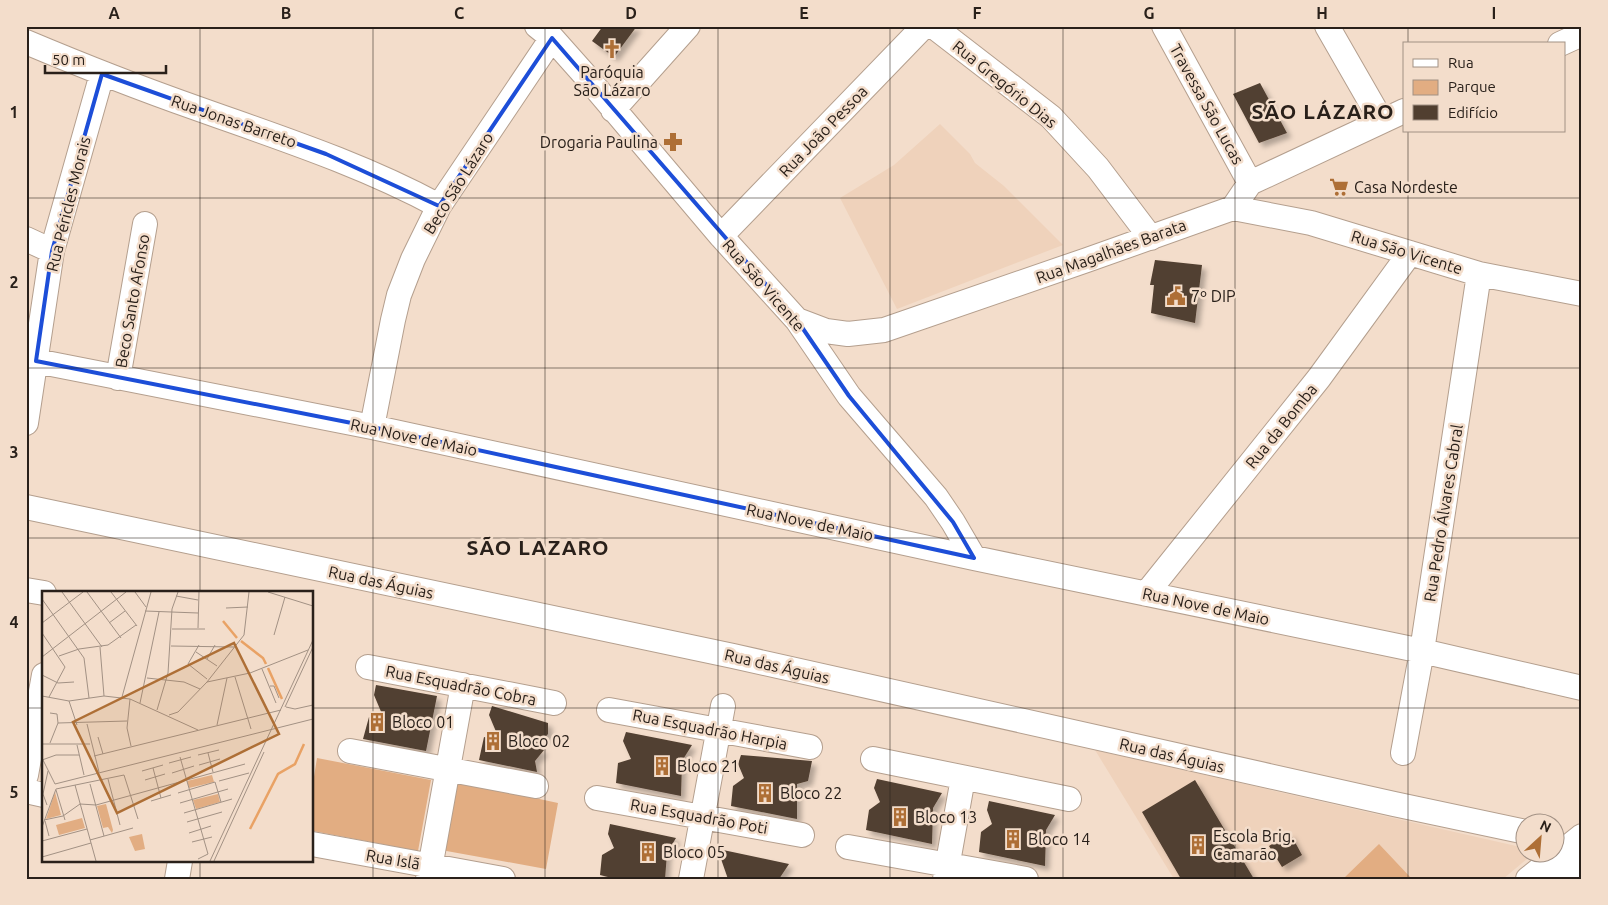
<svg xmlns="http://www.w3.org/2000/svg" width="1608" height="905" viewBox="0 0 1608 905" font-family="Ubuntu,sans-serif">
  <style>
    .built { fill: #efd2bb }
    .green { fill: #e2ad82 }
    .building { fill: #513f30; filter: url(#shadow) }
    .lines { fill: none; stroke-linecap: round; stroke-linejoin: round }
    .minor-casing { stroke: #b49f8e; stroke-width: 26 }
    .minor { stroke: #fff; stroke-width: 24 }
    .marked { fill: none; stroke: #1d4ed8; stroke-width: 4; stroke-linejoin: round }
    .grid { fill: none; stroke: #29201a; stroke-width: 1; stroke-opacity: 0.55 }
    .labels { text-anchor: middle; stroke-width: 5; stroke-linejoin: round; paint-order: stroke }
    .poi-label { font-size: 16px; fill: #29201a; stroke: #f3ddcb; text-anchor: start }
    .street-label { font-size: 16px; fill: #29201a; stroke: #f3ddcb }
    .district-label { font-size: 21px; font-weight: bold; letter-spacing: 1px; fill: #29201a; stroke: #f3ddcb }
    .inset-river { fill: none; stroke: #e9a265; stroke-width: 2.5 }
    .inset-road { fill: none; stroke: #a29184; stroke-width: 1 }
    .view { fill: #ae6f36; fill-opacity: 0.15; stroke: #ae6f36; stroke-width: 2.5 }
    .inset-edge { fill: none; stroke: #29201a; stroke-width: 2.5 }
    .neatline { fill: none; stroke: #29201a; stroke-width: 2 }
    .grid-label { font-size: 16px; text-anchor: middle; font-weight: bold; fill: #29201a }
  </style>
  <defs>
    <filter id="shadow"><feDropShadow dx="4.5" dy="4.5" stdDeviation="2.5" flood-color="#0004"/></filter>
  </defs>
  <rect width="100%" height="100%" fill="#f3ddcb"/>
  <path class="built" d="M940,124l30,30 5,9 29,23 59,59 -166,64 -57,-111 54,-33z
    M1095,750l430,98 1,4 8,1 -31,26h-329z"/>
  <path class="green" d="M317,758l114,22 -13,71 -105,-20v-48z
    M456,781l102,22 -12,66 -105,-19z
    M1379,844l33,35h-69z"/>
  <path class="building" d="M603,26h34l-23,31 -22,-16z
    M1260,83l27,50 -28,10 -26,-49z
    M1155,260l47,5 -7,58 -44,-10 3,-28h-4z
    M376,685l61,11 -11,55 -63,-12 6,-22 16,4 -11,-26z
    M492,706l56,17v11l-13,14 9,2 -9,11 2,11 -58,-12 5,-23 16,4 -11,-26z
    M626,732l66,13 -10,16 -1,35 -65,-13 2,-20 13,-4 -8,-18z
    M741,755l71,6 -4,20 -11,3v35l-66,-13 2,-20 11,-8 -6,-14z
    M877,779l65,14 -9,15 -1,36 -66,-14 3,-20 11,-8 -6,-14z
    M1195,780l59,99h-73l-39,-67z
    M989,801l66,14 -9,15 -1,36 -66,-14 2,-20 11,-8 -5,-14z
    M610,824l66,14 -9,15 -2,26h-49l-16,-4 2,-20 12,-7 -6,-14z
    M1290,833l12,22 -20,12 -13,-21z
    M723,850l66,14 -10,15h-51l-7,-20z"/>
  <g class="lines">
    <g class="minor-casing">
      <path id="minor" d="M537,26l15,12 32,36 137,162 76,84 52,76 87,101 17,25 21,36
        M933,26l118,91 47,51 53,70
        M1164,26l86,157
        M1327,26l54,94
        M26,42c57,24 113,46 170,66 84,30 165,56 243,98
        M1560,44l22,-10
        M613,110l75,-84
        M1233,208l78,15 168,51 103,20
        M721,236l203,-210
        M26,239l26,12
        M797,320l29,11 22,3 36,-4 203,-70 146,-52 17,-25 154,-72
        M36,361l336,66 602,131 448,93 160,37
        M118,378l27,-154
        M26,423l26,-172 50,-177
        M372,427l21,-107 6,-25 14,-36 26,-53 113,-168
        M26,507l707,149 661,148 132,28
        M26,590l18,3
        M1146,594l173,-216 91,-125
        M368,667l186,36
        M609,710l201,37
        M350,751l186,35
        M1403,753l19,-102 57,-377
        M873,759l196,40
        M26,775l18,-100
        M26,791l18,4
        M597,798l205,37
        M312,844l191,35
        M848,847l178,32
        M177,879l3,-18
        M428,879l35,-194
        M691,879l32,-173
        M945,879l18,-101
        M1528,879l54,-43
        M1562,879l20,-16"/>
    </g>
    <use href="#minor" class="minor"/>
  </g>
  <path class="marked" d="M552,38l245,282 52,76 104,126 21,36 -602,-131 -336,-66 16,-110 50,-177 224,80 113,52z"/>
  <path class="grid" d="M200,26v566M373,26v853M545,26v853M718,26v853M890,26v853M1063,26v853M1235,26v853M1408,26v18M1408,131v748M26,198h1556M26,368h1556M26,538h1556M26,708h18M312,708h1270M200,861v18"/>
  <defs>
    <g id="church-bare" transform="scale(1.5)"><path d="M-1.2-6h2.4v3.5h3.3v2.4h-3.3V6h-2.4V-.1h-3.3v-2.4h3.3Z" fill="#ae6f36" stroke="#f3ddcb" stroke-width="2.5" paint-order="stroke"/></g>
    <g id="pharmacy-bare" transform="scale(1.5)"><path d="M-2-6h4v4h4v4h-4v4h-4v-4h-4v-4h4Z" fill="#ae6f36" stroke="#f3ddcb" stroke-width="2.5" paint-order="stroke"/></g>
    <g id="supermarket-bare" transform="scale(1.5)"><path d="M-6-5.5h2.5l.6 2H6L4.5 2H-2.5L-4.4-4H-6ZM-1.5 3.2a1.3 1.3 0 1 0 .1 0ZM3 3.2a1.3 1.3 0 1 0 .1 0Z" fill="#ae6f36" stroke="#f3ddcb" stroke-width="2.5" paint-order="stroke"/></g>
    <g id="civic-bare" transform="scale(1.5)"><path d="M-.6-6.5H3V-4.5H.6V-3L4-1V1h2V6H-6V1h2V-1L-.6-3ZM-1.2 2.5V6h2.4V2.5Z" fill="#ae6f36" stroke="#f3ddcb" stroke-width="2.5" paint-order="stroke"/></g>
    <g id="building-bare" transform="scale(1.5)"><path d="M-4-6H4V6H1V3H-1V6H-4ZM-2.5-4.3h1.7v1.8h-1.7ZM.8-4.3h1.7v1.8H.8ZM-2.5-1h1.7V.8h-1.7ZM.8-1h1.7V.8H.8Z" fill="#ae6f36" stroke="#f3ddcb" stroke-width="2.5" paint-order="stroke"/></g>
  </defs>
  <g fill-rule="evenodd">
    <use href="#church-bare" x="612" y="49"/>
    <use href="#pharmacy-bare" x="673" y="142"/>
    <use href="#supermarket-bare" x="1339" y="187"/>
    <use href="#civic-bare" x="1176" y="296"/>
    <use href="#building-bare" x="377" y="722"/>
    <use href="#building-bare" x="493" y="741"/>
    <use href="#building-bare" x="662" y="766"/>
    <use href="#building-bare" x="765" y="793"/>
    <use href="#building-bare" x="900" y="817"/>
    <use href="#building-bare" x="1013" y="839"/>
    <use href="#building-bare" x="1198" y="845"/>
    <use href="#building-bare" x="648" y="852"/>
  </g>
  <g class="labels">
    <g class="poi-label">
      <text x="612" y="78" text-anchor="middle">Paróquia<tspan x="612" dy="18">São Lázaro</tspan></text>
      <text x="658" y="148" text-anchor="end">Drogaria Paulina</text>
      <text x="1354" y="193">Casa Nordeste</text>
      <text x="1191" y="302">7º DIP</text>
      <text x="392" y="728">Bloco 01</text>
      <text x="508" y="747">Bloco 02</text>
      <text x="677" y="772">Bloco 21</text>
      <text x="780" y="799">Bloco 22</text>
      <text x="915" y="823">Bloco 13</text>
      <text x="1213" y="842">Escola Brig.<tspan x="1213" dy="18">Camarão</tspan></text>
      <text x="1028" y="845">Bloco 14</text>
      <text x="663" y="858">Bloco 05</text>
    </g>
    <g class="street-label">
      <text transform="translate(1005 84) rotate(39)" y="6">Rua Gregório Dias</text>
      <text transform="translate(1207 104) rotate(61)" y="6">Travessa São Lucas</text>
      <text transform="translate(234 121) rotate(19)" y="6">Rua Jonas Barreto</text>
      <text transform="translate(823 131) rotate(-46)" y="6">Rua João Pessoa</text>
      <text transform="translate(458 183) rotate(-58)" y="6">Beco São Lázaro</text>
      <text transform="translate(68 204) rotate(-76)" y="6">Rua Péricles Morais</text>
      <text transform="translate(1111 251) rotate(-20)" y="6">Rua Magalhães Barata</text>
      <text transform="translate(1407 252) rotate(17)" y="6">Rua São Vicente</text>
      <text transform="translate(764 285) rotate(49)" y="6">Rua São Vicente</text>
      <text transform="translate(132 301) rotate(-80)" y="6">Beco Santo Afonso</text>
      <text transform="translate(1281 426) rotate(-51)" y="6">Rua da Bomba</text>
      <text transform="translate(414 437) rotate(12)" y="6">Rua Nove de Maio</text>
      <text transform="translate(1443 513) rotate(-81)" y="6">Rua Pedro Álvares Cabral</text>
      <text transform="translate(810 522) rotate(12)" y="6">Rua Nove de Maio</text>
      <text transform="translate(381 582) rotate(12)" y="6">Rua das Águias</text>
      <text transform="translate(1206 606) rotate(12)" y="6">Rua Nove de Maio</text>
      <text transform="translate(777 666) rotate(13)" y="6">Rua das Águias</text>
      <text transform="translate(461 685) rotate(11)" y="6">Rua Esquadrão Cobra</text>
      <text transform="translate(710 729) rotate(11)" y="6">Rua Esquadrão Harpia</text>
      <text transform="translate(1172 755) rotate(13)" y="6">Rua das Águias</text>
      <text transform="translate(699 816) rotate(10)" y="6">Rua Esquadrão Poti</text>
      <text transform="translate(393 859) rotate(10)" y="6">Rua Islã</text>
    </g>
    <g class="district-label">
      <text x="1323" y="119">SÃO LÁZARO</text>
      <text x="538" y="555">SÃO LAZARO</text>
    </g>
  </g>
  <g transform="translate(42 591)">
    <rect width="271" height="271" fill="#f3ddcb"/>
    <path d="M170,184l2,7 -25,6 -2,-7zM13,201l6,23 -15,4zM176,203l2,8 -24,7 -3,-9zM64,213l7,26 -1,3 -4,-6 -5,1 -6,-22zM40,227l3,10 -26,7 -3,-10zM100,243l3,15 -10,2 -6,-14z" fill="#e2ad82"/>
    <path class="inset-river" d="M181,30l14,17M199,50l22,17 3,6M226,77l14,31M208,238l28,-55 17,-10 9,-20"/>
    <path class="inset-road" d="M20,1l40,55M45,1l34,46M69,1l26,34M93,1l11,15M226,1l45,14M134,5l22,4M0,8l42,59 5,40M184,17l22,-1M103,20l53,2M0,32l41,-31M67,32l16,-12M156,37l1,-36M130,38h33M0,42l23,34 -16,30M232,44l11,-38M157,54l-11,19 19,15M129,55l63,1M58,56l4,49M154,61l21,14M17,65l20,-7 29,-4 28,-20M0,66l84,-65M165,68l8,-14M220,78l14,34M0,84l16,8 16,-1M193,86l16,52M105,87l37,4 16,7M165,91l43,-9 58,-23M228,95h4l5,12M0,105l27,5 35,-5 26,3 68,31M80,106l29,-105M88,108l-3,29 4,18M27,110l8,24M98,112l19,-91M243,116l28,-60M244,116l9,2 18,-4M115,119l11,-37 4,-64 6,-17M127,124l9,-3 29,-30 37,-47 5,-43M16,132l69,-2M45,133l12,48M175,134l10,-47M56,146l5,17M8,152l8,-20 -1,-9 -7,-1M0,153h48M35,154l7,30M166,162l5,19M156,164l21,-5M52,165l187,-46M138,166l28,97 -10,5M0,169l14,-5h23M1,169l12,24M127,172l22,-6M157,174l21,-6M111,177l8,30M100,180l21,-6M130,182l22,-7M66,188l12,46M103,189l20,-6M177,190l30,-8M13,193l258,-65M48,193l14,52M33,194l21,76M14,199l9,30M136,202l37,-11 6,20M109,210l20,-6M138,212l48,-14M5,214l-4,-11 5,-23M142,222l48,-14M2,229l19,-4 17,-12 16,1 149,-41M3,230l4,15M145,231l35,-10M0,236l14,-38 68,-14 14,44M147,242l22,-7M48,249l43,-12M0,250l45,-12M150,251l20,-5M0,266l49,-14M168,270l103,-221M172,270l50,-109"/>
    <path class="view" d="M192,52l45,91 -162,79 -44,-91z"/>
    <rect width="271" height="271" class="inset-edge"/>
  </g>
  <rect width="1608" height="905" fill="none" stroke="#f3ddcb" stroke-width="55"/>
  <rect x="1403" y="42" width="162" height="90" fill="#f3ddcb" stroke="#a29184"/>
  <rect x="1413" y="59" width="25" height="8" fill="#ffffff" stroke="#a29184"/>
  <text x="1448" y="68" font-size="15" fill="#29201a">Rua</text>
  <rect x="1413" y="80" width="25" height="15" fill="#e2ad82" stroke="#a29184"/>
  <text x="1448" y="92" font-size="15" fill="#29201a">Parque</text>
  <rect x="1413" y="105" width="25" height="15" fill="#513f30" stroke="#a29184"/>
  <text x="1448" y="118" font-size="15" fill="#29201a">Edifício</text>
  <g transform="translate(1540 838) rotate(26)"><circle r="24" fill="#f3ddcb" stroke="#a29184"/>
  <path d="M0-4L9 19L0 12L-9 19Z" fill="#ae6f36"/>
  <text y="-8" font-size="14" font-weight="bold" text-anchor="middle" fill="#29201a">N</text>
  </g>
  <path d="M45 65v8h121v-8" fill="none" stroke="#29201a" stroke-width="2.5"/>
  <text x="52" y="65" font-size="15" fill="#29201a" stroke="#f3ddcb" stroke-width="4" paint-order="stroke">50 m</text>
  <rect x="28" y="28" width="1552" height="850" class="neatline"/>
  <g class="grid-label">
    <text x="114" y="19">A</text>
    <text x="286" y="19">B</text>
    <text x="459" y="19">C</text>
    <text x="631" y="19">D</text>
    <text x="804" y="19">E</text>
    <text x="977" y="19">F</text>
    <text x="1149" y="19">G</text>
    <text x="1322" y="19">H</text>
    <text x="1494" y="19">I</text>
    <text x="14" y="118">1</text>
    <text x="14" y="288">2</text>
    <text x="14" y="458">3</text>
    <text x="14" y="628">4</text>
    <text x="14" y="798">5</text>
  </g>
</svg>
